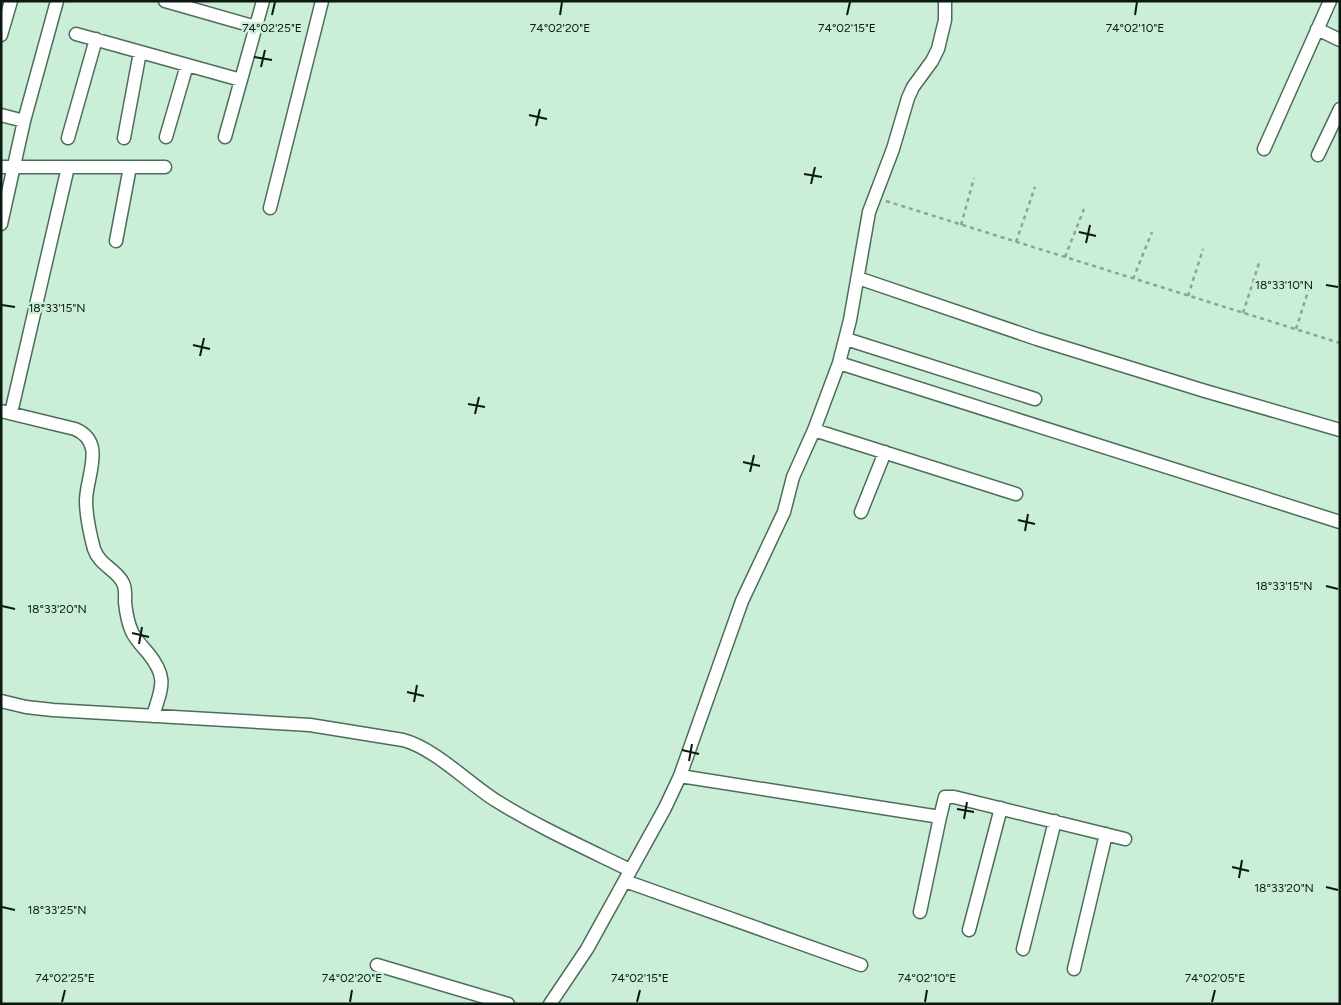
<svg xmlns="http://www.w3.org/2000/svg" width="1341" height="1005" viewBox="0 0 1341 1005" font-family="Figtree,sans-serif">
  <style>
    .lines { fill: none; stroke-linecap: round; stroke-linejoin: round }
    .minor-casing { stroke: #4d6d59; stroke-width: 15 }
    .path { stroke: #89a593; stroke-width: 2.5; stroke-dasharray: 4 4; stroke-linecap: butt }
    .minor { stroke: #fff; stroke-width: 12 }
    .ticks { fill: none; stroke: #0b1911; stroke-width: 2 }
    .ticks-label { font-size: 12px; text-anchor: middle; fill: #0b1911; stroke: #caeed7; stroke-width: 5; stroke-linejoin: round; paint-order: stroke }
  </style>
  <rect width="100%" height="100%" fill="#caeed7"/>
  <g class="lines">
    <g class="minor-casing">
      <path id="minor" d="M165,1l91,26
        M1317,29l23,11
        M76,34l165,46
        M1,35l10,-34
        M1,115l23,6
        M166,137l21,-72
        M225,137l38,-136
        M68,138l28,-99
        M124,138l16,-86
        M1264,149l66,-148
        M1318,155l22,-46
        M1,167h164
        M270,208l52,-207
        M1,224l23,-103 33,-120
        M116,241l14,-74
        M858,278l179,61 168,52 135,39
        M846,339l189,60
        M839,363l501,159
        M1,411l74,18c31,13 12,45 11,71 0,16 4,34 8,49 6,17 22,20 29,34 3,6 2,13 2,19 1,10 3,21 7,30 4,8 10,14 16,21 21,26 13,35 5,63
        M11,413l57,-246
        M814,430l202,64
        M861,512l24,-60
        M1,701l25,6 27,3 257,15 93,15c31,8 64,42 92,60 43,27 90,48 135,70
        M680,776l260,41 5,-20h9l171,42
        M625,881l236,84
        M920,912l20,-95
        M969,930l32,-122
        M1023,949l32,-128
        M377,965l131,39
        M1074,969l32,-135
        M550,1004l37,-55 78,-141 15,-32 62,-175 42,-89 9,-35 21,-47 25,-67 11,-43 19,-108 24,-63 15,-51 5,-11 19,-26 6,-12 7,-29v-19"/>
    </g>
    <path class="path" d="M886,201l454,142
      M961,225l13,-47
      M1016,242l19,-55
      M1065,257l19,-48
      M1133,279l19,-47
      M1188,296l15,-47
      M1243,313l17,-53
      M1296,329l14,-44"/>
    <use href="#minor" class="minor"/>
  </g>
  <path class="ticks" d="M272,15l3,-13M560,15l2,-13M847,15l3,-13M1135,15l2,-13M254,57l18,3M261,67l4,-17M529,115l18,4M536,126l4,-17M804,174l18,3M811,184l4,-17M1079,232l17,4M1086,243l4,-18M1326,285l12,2M2,305l13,2M193,345l17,4M200,356l4,-18M468,404l17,3M475,414l4,-17M743,462l17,4M750,472l4,-17M1018,520l17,4M1025,531l3,-17M1326,586l12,3M2,606l13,3M132,633l17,4M139,644l3,-17M407,692l17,4M414,702l3,-17M682,750l17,4M689,761l3,-17M957,809l17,3M964,819l3,-17M1232,867l17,4M1239,878l3,-18M1326,887l12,3M2,907l13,3M62,1002l3,-12M350,1002l2,-12M637,1002l3,-12M925,1002l2,-12M1212,1002l3,-12"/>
  <g class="ticks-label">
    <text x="272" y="32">74°02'25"E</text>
    <text x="560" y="32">74°02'20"E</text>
    <text x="847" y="32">74°02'15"E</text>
    <text x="1135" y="32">74°02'10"E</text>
    <text x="1284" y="289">18°33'10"N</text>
    <text x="57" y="312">18°33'15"N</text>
    <text x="1284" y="590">18°33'15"N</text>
    <text x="57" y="613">18°33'20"N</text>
    <text x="1284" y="892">18°33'20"N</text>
    <text x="57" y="914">18°33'25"N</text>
    <text x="65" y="982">74°02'25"E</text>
    <text x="352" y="982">74°02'20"E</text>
    <text x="640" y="982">74°02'15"E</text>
    <text x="927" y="982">74°02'10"E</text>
    <text x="1215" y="982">74°02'05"E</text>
  </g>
  <rect width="1341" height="1005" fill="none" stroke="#0b1911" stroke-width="5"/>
</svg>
